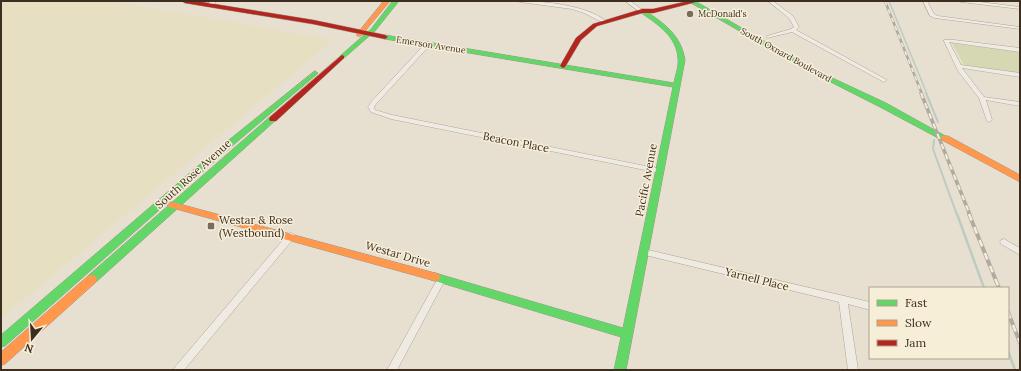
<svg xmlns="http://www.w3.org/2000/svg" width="1021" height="371" viewBox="0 0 1021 371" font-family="Lora,serif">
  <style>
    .farmland { fill: #e6dfc2 }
    .green { fill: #d6d7b3 }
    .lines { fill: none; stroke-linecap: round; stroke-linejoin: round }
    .stream-far2 { stroke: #bcccc2; stroke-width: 1.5 }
    .stream-far1 { stroke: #bcccc2; stroke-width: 2 }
    .stream { stroke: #bcccc2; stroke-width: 2.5 }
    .street-casing { stroke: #ada599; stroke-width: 1 }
    .fast-casing { stroke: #9c958a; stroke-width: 1 }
    .slow-casing { stroke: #9c958a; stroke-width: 1 }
    .jam-casing { stroke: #9c958a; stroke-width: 1 }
    .street { fill: #efebe3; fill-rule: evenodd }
    .fast { fill: #63d668; fill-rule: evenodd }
    .slow { fill: #ff974d; fill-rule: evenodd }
    .jam { fill: #b3261e; fill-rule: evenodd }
    .rail-far2-casing { stroke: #afaaa2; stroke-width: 2.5 }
    .rail-far1-casing { stroke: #afaaa2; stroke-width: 3.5 }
    .rail-casing { stroke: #afaaa2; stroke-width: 4 }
    .rail-far2 { stroke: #f7eed8; stroke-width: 1.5; stroke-dasharray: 4.5; stroke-linecap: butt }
    .rail-far1 { stroke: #f7eed8; stroke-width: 2; stroke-dasharray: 5.5; stroke-linecap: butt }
    .rail { stroke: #f7eed8; stroke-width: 2.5; stroke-dasharray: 7; stroke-linecap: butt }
    .poi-dot { fill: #786c5e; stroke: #f7eed8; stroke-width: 1.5 }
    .labels { text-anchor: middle; stroke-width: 3; stroke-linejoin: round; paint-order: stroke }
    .far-poi-label { font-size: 9px; fill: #3d2e20; stroke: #f7eed8; text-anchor: start }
    .far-street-label { font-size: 9px; fill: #3d2e20; stroke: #f7eed8 }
    .street-label { font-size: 11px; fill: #3d2e20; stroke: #f7eed8 }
    .poi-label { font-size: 11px; fill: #3d2e20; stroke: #f7eed8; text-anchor: start }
  </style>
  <rect width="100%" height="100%" fill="#e7e0d1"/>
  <path class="farmland" d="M1,1h112l220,39 -332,279z"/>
  <path class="green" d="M952,43l68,9v21l-56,-8z"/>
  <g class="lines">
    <path class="stream-far2" d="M889,1l38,93"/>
    <path class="stream-far1" d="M926,93l12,29
      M934,140l-1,9 24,66"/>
    <path class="stream" d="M957,214l27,74
      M1008,351l7,19"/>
    <g class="street-casing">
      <path id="street" d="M212,1h5l-6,5h-4v-2z
        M518,1c26,0 68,4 88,20l-4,1 -18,-9 -12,-4 -52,-7z
        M625,1h5l14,10 -4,1z
        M768,1h5l20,15 6,11 -3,3 91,50 -3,2 -2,-1 -90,-49 -25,6v-2l24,-7 3,-2 -5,-9z
        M923,1h4l7,13 4,2 82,11v2l-85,-11 -5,-2z
        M959,1h13l48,6v2l-59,-7z
        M944,40h10l66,8v4l-71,-10 12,23 59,8v4l-58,-9 22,29 36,5v4l-34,-6 6,20 -3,2 -2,-1 -8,-23 -21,-27 -14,-30z
        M428,42l3,2 -1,1 -54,59 -2,3 1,3 17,5 268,54 3,2 -3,2 -269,-54 -20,-7 -3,-5 3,-5 55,-59z
        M291,233l3,1 1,2 -1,2 -110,132h-11l2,-3 113,-133z
        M1004,239l16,9v7l-19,-11 -1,-2 1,-2z
        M644,249l226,53v8l-22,-6 10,66h-10l-9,-68 -198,-48 -1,-2 1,-2z
        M441,277l3,1 1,2 -48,90h-10l51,-92z"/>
    </g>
    <g class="fast-casing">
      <path id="fast" d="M393,1h6l-24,30 -31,27h-4v-2l31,-27z
        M688,1h7l116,67 75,35 63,35 -1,2h-6l-62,-33 -73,-37z
        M640,10h4c20,13 37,25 41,50l-59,310h-12l7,-33 -186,-56 -4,-1 -1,-3 1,-3 4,-1 188,55 50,-241 -288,-48 -3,-2 3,-2 289,48c1,-7 5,-17 4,-24 -1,-23 -21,-35 -38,-47z
        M315,71l3,2 -1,1 -92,78 -220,194 -4,1v-12l218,-187z
        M270,117h3l4,2 -181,163 -4,1 -4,-1 -1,-3 1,-3z"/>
    </g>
    <g class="slow-casing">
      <path id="slow" d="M384,1h6l-29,35h-4v-2z
        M942,136h6l72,39v7l-78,-42 -1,-2z
        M172,202l263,71 4,1 1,3 -1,3 -4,1 -266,-74 -2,-2z
        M92,275l4,1 1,3 -1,3 -91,82 -4,1v-13l87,-76z"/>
    </g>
    <g class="jam-casing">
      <path id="jam" d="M182,1h13l118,19 72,15 3,2 -3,2 -72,-15 -128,-21z
        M689,1h11l-47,12h-11l-45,13 -16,14 -16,27 -2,1 -3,-2 16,-28 17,-14 49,-15h11z
        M342,55l2,1v2l-68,63h-6l-1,-2 1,-2z"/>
    </g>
    <use href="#street" class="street"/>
    <use href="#fast" class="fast"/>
    <use href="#slow" class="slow"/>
    <use href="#jam" class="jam"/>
    <g class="rail-far2-casing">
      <path id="rail-far2" d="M885,1l37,93"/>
    </g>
    <g class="rail-far1-casing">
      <path id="rail-far1" d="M921,93l49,122"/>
    </g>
    <g class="rail-casing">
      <path id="rail" d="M969,214l30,74
        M1008,312l12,31"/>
    </g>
    <use href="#rail-far2" class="rail-far2"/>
    <use href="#rail-far1" class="rail-far1"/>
    <use href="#rail" class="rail"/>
  </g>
  <g class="poi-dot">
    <circle cx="690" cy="14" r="4"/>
    <rect x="207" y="222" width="8" height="8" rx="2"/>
  </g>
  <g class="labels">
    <g class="far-poi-label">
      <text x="698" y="17">McDonald's</text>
    </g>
    <g class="far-street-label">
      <text transform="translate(431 45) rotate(9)" y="3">Emerson Avenue</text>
      <text transform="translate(786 55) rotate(29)" y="3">South Oxnard Boulevard</text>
    </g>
    <g class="street-label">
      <text transform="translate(516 142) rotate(11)" y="4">Beacon Place</text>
      <text transform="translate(193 174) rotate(-42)" y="4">South Rose Avenue</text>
      <text transform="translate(646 180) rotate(-79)" y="4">Pacific Avenue</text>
      <text transform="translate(398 254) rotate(16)" y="4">Westar Drive</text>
      <text transform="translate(757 279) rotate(14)" y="4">Yarnell Place</text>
    </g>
    <g class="poi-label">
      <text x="219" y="224">Westar &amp; Rose<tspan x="219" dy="13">(Westbound)</tspan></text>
    </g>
  </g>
  <rect width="1021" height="371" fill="none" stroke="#3d2e20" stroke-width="4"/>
  <rect x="869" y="287" width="140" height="72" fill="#f7eed8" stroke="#ada18e"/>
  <rect x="877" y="300" width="20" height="6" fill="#63d668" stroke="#ada18e"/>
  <text x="905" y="307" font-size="12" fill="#3d2e20">Fast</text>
  <rect x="877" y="320" width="20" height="6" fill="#ff974d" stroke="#ada18e"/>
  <text x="905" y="327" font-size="12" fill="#3d2e20">Slow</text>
  <rect x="877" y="340" width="20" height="6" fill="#b3261e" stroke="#ada18e"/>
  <text x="905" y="347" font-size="12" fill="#3d2e20">Jam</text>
  <g transform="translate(32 339) rotate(198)" stroke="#f7eed8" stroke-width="3" paint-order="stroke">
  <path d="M0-3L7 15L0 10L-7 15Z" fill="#3d2e20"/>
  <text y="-6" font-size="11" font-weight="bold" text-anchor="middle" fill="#3d2e20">N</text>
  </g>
</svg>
